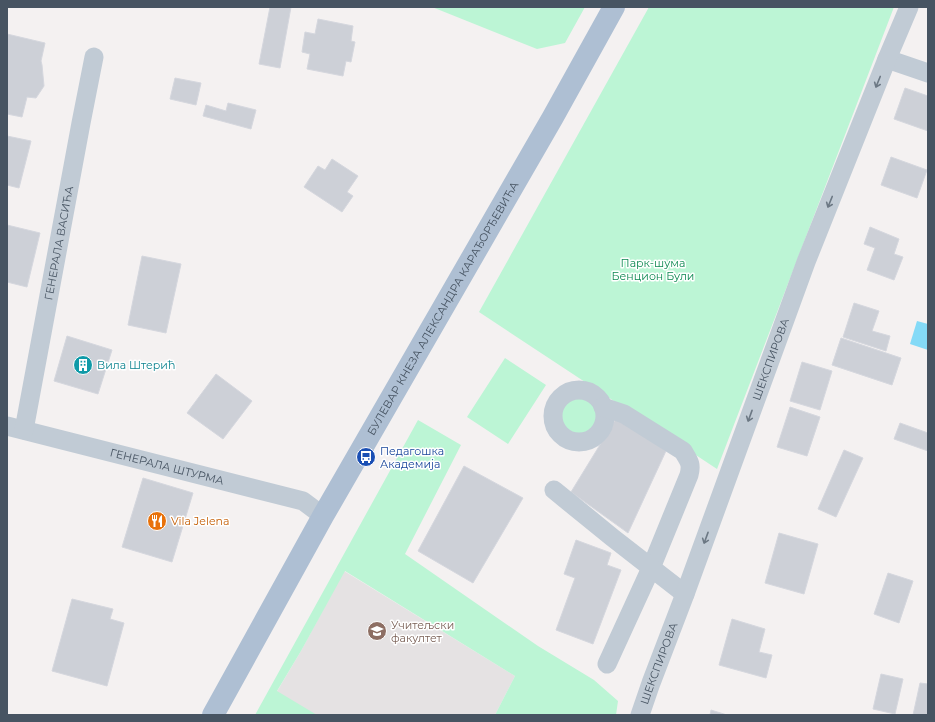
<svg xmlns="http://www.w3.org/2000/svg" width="935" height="722" viewBox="0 0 935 722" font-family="Montserrat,sans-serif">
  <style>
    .education { fill: #e5e2e3 }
    .green { fill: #bcf5d5 }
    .water { fill: #84daf7 }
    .building { fill: #cdd0d7; stroke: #d5d7de }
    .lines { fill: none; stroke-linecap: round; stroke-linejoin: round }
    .minor { stroke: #c1cbd5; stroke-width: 19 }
    .major { stroke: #aebfd3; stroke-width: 22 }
    .oneway { stroke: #6c7884 }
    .labels { text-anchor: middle; stroke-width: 3; stroke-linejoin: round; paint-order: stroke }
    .street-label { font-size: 11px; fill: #475462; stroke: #fff }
    .park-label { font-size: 11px; fill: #0c8850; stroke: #fff }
    .culture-label { font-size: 11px; fill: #0d838f; stroke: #fff; text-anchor: start }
    .transit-label { font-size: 11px; fill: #164399; stroke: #fff; text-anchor: start }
    .food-label { font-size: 11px; fill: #c56008; stroke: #fff; text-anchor: start }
    .education-label { font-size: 11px; fill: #785e54; stroke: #fff; text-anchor: start }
  </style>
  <rect width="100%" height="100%" fill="#f4f1f1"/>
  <path class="education" d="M344,571l171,105 -20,39h-232l38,-64z"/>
  <path class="green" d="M432,7h153l-20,36 -28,6z
    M649,7h245l-177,462 -238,-157z
    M505,358l41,27 -38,59 -41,-27z
    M559 415a20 20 0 1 1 40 0a20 20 0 1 1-40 0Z
    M418,420l43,25 -56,109 133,92 56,34 24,21 -2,14h-121l20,-39 -170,-105 -44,80 -24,40 40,24h-62z"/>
  <path class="water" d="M917,321l11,3v26l-18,-6z"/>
  <path class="building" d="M270,7h21l-11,61 -21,-4z
    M318,19l35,7 -2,15 4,1 -4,20 -5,-1 -3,15 -36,-7 3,-15 -8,-2 3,-20 10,2z
    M7,34l38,9 -4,18 1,4 2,21 -8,12 -9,-1 -5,20 -15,-3z
    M175,78l26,5 -5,22 -26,-6z
    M905,88l23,8v35l-34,-12z
    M228,103l28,7 -5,19 -48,-13 3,-11 20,6z
    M7,136l24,5 -12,47 -12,-3z
    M891,157l36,13 -10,28 -36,-13z
    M332,159l26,17 -11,16 6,4 -11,16 -38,-25 14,-21 7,4z
    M7,225l33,8 -13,54 -20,-5z
    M870,227l29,12 -5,15 9,3 -9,23 -27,-10 8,-22 -11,-4z
    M142,256l39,8 -15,69 -38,-8z
    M854,303l25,8 -7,20 18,5 -4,15 -43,-14z
    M67,336l45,14 -14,44 -44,-13z
    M841,338l60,20 -9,27 -60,-20z
    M802,362l30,9 -12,39 -30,-9z
    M216,374l36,27 -29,38 -36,-26z
    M790,407l30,10 -13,39 -30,-9z
    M617,417l49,34 -38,82 -57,-41z
    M900,423l28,10v18l-34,-12z
    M844,450l19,8 -27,59 -18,-8z
    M464,466l59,32 -50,85 -55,-32z
    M143,478l50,15 -21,69 -50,-15z
    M779,533l39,11 -14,50 -39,-11z
    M576,540l35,13 -4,12 14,5 -28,74 -37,-14 19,-52 -11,-4z
    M888,573l25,8 -14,42 -25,-9z
    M72,599l41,10 -3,10 14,4 -17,63 -55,-15z
    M732,619l33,10 -6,23 13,3 -6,23 -47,-13z
    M881,674l22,5 -8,35 -22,-5z
    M920,683l8,1v31h-15z
    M711,710l16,5h-17z"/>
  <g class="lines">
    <g class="minor">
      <path d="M887,59l41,14"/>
      <circle cx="579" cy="416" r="26"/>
      <path d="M603,407l21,7 59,37c6,10 9,13 6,24l-38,93 -44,96"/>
      <path id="s1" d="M7,426l296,75 20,15"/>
      <path id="s2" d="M24,430l57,-307 13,-66"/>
      <path d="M554,490l59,48 72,56"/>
      <path id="s3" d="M640,715l11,-32 34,-89 121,-332 81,-203 22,-52"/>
    </g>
    <path class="major" id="s4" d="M213,715l110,-199 230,-399 61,-110"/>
  </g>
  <defs><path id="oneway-shaft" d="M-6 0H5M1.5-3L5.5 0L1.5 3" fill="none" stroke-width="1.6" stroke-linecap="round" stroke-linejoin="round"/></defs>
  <g class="oneway">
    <use href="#oneway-shaft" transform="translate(878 82) rotate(112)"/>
    <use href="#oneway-shaft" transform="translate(830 202) rotate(112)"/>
    <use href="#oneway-shaft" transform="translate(750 416) rotate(110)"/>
    <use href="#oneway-shaft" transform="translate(706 538) rotate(110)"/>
  </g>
  <defs>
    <g id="building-disc" transform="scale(1)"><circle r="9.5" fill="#0f9aa8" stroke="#fff"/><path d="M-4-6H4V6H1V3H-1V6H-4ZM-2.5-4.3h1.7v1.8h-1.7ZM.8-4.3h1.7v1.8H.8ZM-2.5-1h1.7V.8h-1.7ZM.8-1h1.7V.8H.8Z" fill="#fff"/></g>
    <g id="bus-disc" transform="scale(1)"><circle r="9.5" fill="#1a4fb4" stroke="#fff"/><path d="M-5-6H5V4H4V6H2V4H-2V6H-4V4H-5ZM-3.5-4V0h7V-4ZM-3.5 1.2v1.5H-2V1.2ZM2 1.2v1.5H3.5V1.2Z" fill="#fff"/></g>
    <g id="restaurant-disc" transform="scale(1)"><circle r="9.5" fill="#e8710a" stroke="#fff"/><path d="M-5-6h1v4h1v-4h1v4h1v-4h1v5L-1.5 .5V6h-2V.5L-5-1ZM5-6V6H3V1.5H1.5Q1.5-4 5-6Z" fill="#fff"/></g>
    <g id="university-disc" transform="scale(1)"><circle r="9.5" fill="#8d6e63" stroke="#fff"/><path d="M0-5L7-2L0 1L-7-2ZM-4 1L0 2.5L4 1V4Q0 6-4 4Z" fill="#fff"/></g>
  </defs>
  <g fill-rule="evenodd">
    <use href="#building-disc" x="83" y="365"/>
    <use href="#bus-disc" x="366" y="457"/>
    <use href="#restaurant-disc" x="157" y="521"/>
    <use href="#university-disc" x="377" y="631"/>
  </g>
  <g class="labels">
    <g class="street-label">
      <text dy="4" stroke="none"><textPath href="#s2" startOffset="190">ГЕНЕРАЛА ВАСИЋА</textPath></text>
      <text dy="4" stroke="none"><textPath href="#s4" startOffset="467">БУЛЕВАР КНЕЗА АЛЕКСАНДРА КАРАЂОРЂЕВИЋА</textPath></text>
      <text dy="4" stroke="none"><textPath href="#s3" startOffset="379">ШЕКСПИРОВА</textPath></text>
      <text dy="4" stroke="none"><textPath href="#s1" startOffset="165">ГЕНЕРАЛА ШТУРМА</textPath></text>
      <text dy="4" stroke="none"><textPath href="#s3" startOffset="55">ШЕКСПИРОВА</textPath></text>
    </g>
    <g class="park-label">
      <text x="653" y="267">Парк-шума<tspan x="653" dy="13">Бенцион Були</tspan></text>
    </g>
    <g class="culture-label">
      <text x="97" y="369">Вила Штерић</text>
    </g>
    <g class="transit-label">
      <text x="380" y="455">Педагошка<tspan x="380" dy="13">Академија</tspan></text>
    </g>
    <g class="food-label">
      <text x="171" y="525">Vila Jelena</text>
    </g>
    <g class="education-label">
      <text x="391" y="629">Учитељски<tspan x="391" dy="13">факултет</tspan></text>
    </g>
  </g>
  <rect width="935" height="722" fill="none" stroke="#475462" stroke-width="16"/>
</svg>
